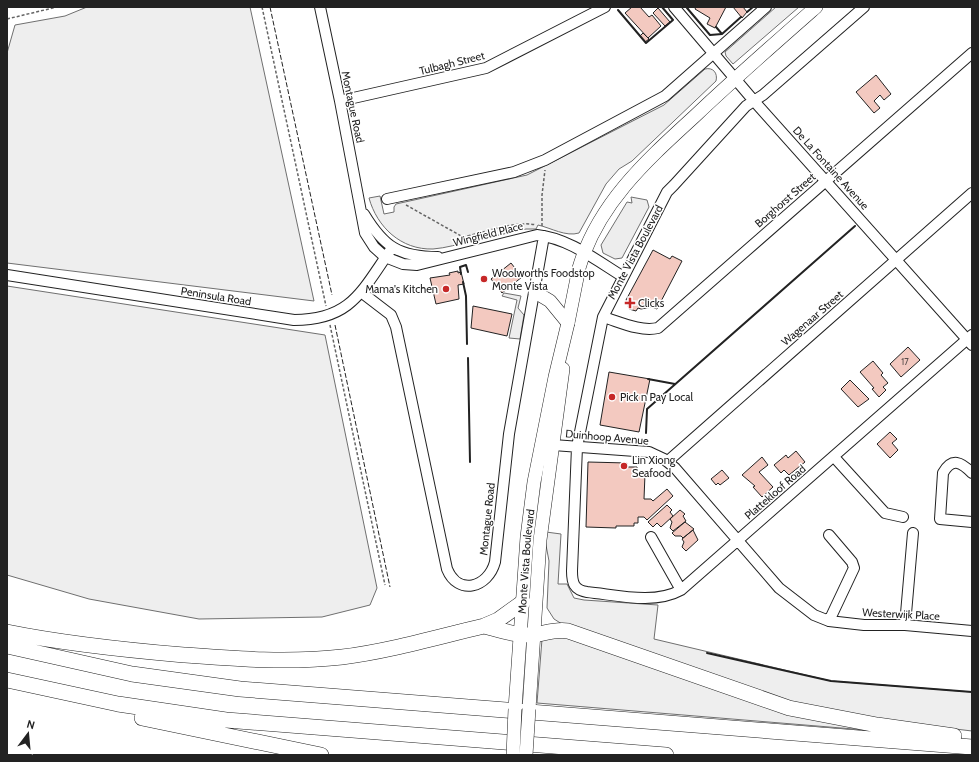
<svg xmlns="http://www.w3.org/2000/svg" width="979" height="762" viewBox="0 0 979 762" font-family="Cabin,sans-serif">
  <style>
    .green { fill: #eee; stroke: #6f6f6f }
    .parking { fill: #ededed; stroke: #6f6f6f }
    .building { fill: #f3c9c0; stroke: #222 }
    .lines { fill: none; stroke-linecap: round; stroke-linejoin: round }
    .minor-casing { stroke: #222; stroke-width: 12 }
    .major-casing { stroke: #222; stroke-width: 14 }
    .highway-casing { stroke: #222; stroke-width: 16 }
    .path { stroke: #646464; stroke-width: 1.5; stroke-dasharray: 3 2; stroke-linecap: butt }
    .minor { stroke: #fff; stroke-width: 10 }
    .major { stroke: #fff; stroke-width: 13 }
    .highway { stroke: #fff; stroke-width: 15 }
    .major-bridge-casing { stroke: #222; stroke-width: 14; stroke-linecap: butt }
    .major-bridge { stroke: #fff; stroke-width: 13 }
    .fence { stroke: #222; stroke-width: 1; stroke-dasharray: 5 2; stroke-linecap: butt }
    .wall { stroke: #222; stroke-width: 2 }
    .poi-dot { fill: #c62828; stroke: #fff; stroke-width: 1.5 }
    .labels { text-anchor: middle; stroke-width: 3; stroke-linejoin: round; paint-order: stroke }
    .number-label { font-size: 9px; fill: #564c4a }
    .street-label { font-size: 11px; fill: #222; stroke: #fff }
    .poi-label { font-size: 11px; fill: #222; stroke: #fff; text-anchor: start }
  </style>
  <rect width="100%" height="100%" fill="#fff"/>
  <path class="green" d="M87,7h163l64,294 -307,-38v-210l8,-28 50,-9z
    M776,7h23l-66,57 -7,-8 -1,-4z
    M705,69c8,-2 13,4 11,12l-84,80 -13,8 -13,15 -27,49c-13,4 -28,-5 -41,-8l-2,4h-10c-18,4 -36,8 -54,12 -13,3 -26,7 -39,8 -32,1 -56,-22 -64,-51l11,-2 4,18 10,-2v-5l2,-3 131,-29 137,-70z
    M7,286l318,49 52,253 -7,17 -48,12 -123,2 -110,-20 -82,-24z
    M546,532l15,2 -3,50h9l7,14 10,2 74,5 -4,34 177,42 141,11v39l-83,-10 -82,-14 -245,-83 -8,-5 -7,-11 2,-47 -4,-21z
    M559,635l331,97 -353,-29 5,-64z"/>
  <path class="parking" d="M631,197l16,3 2,7 -27,51 -7,1 -12,-6 -2,-8 26,-43 5,1z
    M504,293l17,3 -3,12 6,7 -4,24 -11,-1 8,-38 -15,-4z"/>
  <path class="building" d="M632,7h8l9,10 3,-2 9,11 -13,12 -23,-25z
    M696,7h30l-11,21 -8,-4 3,-6 -15,-9z
    M733,7h10l4,5 -5,6z
    M658,8l12,14 -5,4 -12,-13z
    M643,33l6,6 -4,3 -5,-6z
    M876,75l15,19 -7,6 -4,-5 -6,6 6,7 -6,5 -18,-21z
    M653,250l17,9 2,-3 10,5 -25,48 -5,-2 -11,2 -3,-1 -2,3 -7,-2 -3,-9z
    M511,263l11,14 -20,16 -11,-14z
    M458,271v2l3,-1 3,12 -6,1 1,14 -23,5 -6,-26 20,-3 -1,-2z
    M473,306l39,8 -5,22 -36,-8z
    M908,347l12,13 -19,17 -11,-13z
    M873,361l10,12 -2,2 7,8 -5,4 3,3 -7,7 -7,-8 2,-1 -14,-16z
    M609,372l41,7 -11,53 -39,-7z
    M850,380l19,19 -11,8 -17,-18z
    M890,432l7,7 -5,4 6,7 -8,8 -13,-14z
    M796,451l9,11 -16,13 -5,-5 -3,3 -7,-8 12,-10 2,3z
    M762,457l6,8 -9,7 14,15 -11,10 -9,-10 2,-1 -13,-11z
    M588,462l39,1v4h10v7h8l-1,25h7l2,2 14,-12 6,7 -26,24 -3,-3h-6v6h-4v3h-18v2l-30,-1z
    M722,470l7,8 -9,7 -2,-2 -2,2 -5,-6z
    M667,505l5,5 -2,2 3,4 -12,11 -4,-4 -4,4 -5,-5z
    M680,510l5,4 -2,2 3,5 -13,10 -3,-3 2,-6 -2,-3z
    M685,522l9,7 -11,9 -2,-2h-6l-3,-3z
    M693,530l5,10 -12,11 -4,-4 2,-5 -2,-3z"/>
  <g class="lines">
    <g class="minor-casing">
      <path id="minor" d="M320,7l20,94 25,132 9,14 11,10 18,7 14,1 120,-30c31,3 59,25 85,41
        M674,7l80,94 218,244
        M864,7l-101,88 -17,11 -72,79 -7,7 -64,125 -26,130 -5,124c0,12 2,19 15,21 30,3 67,13 94,-2l291,-255
        M340,101l146,-33 119,-61
        M387,199l127,-27 31,-12 120,-64 101,-89
        M364,214c20,33 35,43 74,43
        M7,275l287,45c58,0 68,-30 98,-72
        M361,292l30,23 5,12 51,242c11,27 41,19 48,-7l14,-128 35,-198
        M603,317c17,5 37,15 55,11l314,-275
        M548,448l5,-3 96,7 15,7 11,9 104,120 35,27 15,6 35,4h41l67,6
        M834,457l51,56 18,4
        M668,461l304,-268
        M972,473c-11,-11 -20,-16 -29,0l-3,46 32,3
        M829,535l23,27 2,6 -25,53
        M651,537l30,53
        M905,625l8,-92"/>
    </g>
    <g class="major-casing">
      <g id="major">
        <path d="M535,292l15,9 18,22"/>
        <path id="s1" d="M515,709l12,-172 7,-55 21,-105 13,-54 11,-55c19,-65 69,-109 117,-153 39,-37 79,-72 120,-108"/>
        <path d="M529,709l11,-169 23,-171"/>
      </g>
    </g>
    <g class="highway-casing">
      <path id="highway" d="M484,626c16,4 33,10 50,9 12,-2 21,-6 34,-4l221,77 88,17 77,11
        M7,632c59,12 118,18 177,23 53,4 105,8 158,2 48,-6 95,-20 142,-31l14,-6 25,-18
        M7,646l125,28 108,15 732,58
        M7,680l111,24 108,16 440,35
        M142,718l179,37"/>
    </g>
    <path class="path" d="M262,7l64,299
      M7,19l50,-12
      M406,205l57,32c19,-4 54,-17 73,-12
      M542,226v-31l3,-25
      M330,325l55,260"/>
    <use href="#minor" class="minor"/>
    <use href="#major" class="major"/>
    <use href="#highway" class="highway"/>
    <g class="major-bridge-casing">
      <path id="major-bridge" d="M513,755l2,-46
        M526,755l3,-46"/>
    </g>
    <use href="#major-bridge" class="major-bridge"/>
    <path class="fence" d="M270,7l62,288
      M335,325l55,262"/>
    <path class="wall" d="M689,7l-2,1 23,27 12,-1 19,-17
      M618,10l28,33 27,-23 -11,-13
      M747,12l6,-5
      M716,27l6,7
      M461,274l-1,-7 6,-2 2,7
      M463,282l3,14 1,48
      M468,358l2,104
      M648,379l27,5
      M646,433l1,-24 208,-183
      M707,653l124,28 141,11"/>
  </g>
  <g class="poi-dot">
    <circle cx="484" cy="279" r="4"/>
    <circle cx="446" cy="289" r="4"/>
    <path d="M628 297h4v4h4v4h-4v4h-4v-4h-4v-4h4z"/>
    <circle cx="612" cy="397" r="4"/>
    <circle cx="624" cy="466" r="4"/>
  </g>
  <g class="labels">
    <g class="number-label">
      <text x="905" y="365">17</text>
    </g>
    <g class="street-label">
      <text transform="translate(452 63) rotate(-14)" y="4">Tulbagh Street</text>
      <text transform="translate(353 107) rotate(78)" y="4">Montague Road</text>
      <text transform="translate(831 168) rotate(48)" y="4">De La Fontaine Avenue</text>
      <text transform="translate(785 200) rotate(-41)" y="4">Borghorst Street</text>
      <text transform="translate(488 234) rotate(-14)" y="4">Wingfield Place</text>
      <text transform="translate(635 252) rotate(-62)" y="4">Monte Vista Boulevard</text>
      <text transform="translate(216 296) rotate(9)" y="4">Peninsula Road</text>
      <text transform="translate(812 318) rotate(-41)" y="4">Wagenaar Street</text>
      <text transform="translate(607 437) rotate(5)" y="4">Duinhoop Avenue</text>
      <text transform="translate(775 492) rotate(-41)" y="4">Plattekloof Road</text>
      <text transform="translate(487 519) rotate(-84)" y="4">Montague Road</text>
      <text dy="4" stroke="none"><textPath href="#s1" startOffset="148">Monte Vista Boulevard</textPath></text>
      <text transform="translate(901 614) rotate(3)" y="4">Westerwijk Place</text>
    </g>
    <g class="poi-label">
      <text x="492" y="277">Woolworths Foodstop<tspan x="492" dy="13">Monte Vista</tspan></text>
      <text x="438" y="293" text-anchor="end">Mama's Kitchen</text>
      <text x="638" y="307">Clicks</text>
      <text x="620" y="401">Pick n Pay Local</text>
      <text x="632" y="464">Lin Xiong<tspan x="632" dy="13">Seafood</tspan></text>
    </g>
  </g>
  <rect width="979" height="762" fill="none" stroke="#222222" stroke-width="16"/>
  <g transform="translate(28 734) rotate(16)" stroke="#ffffff" stroke-width="3" paint-order="stroke">
  <path d="M0-3L7 15L0 10L-7 15Z" fill="#222222"/>
  <text y="-6" font-size="11" font-weight="bold" text-anchor="middle" fill="#222222">N</text>
  </g>
</svg>
